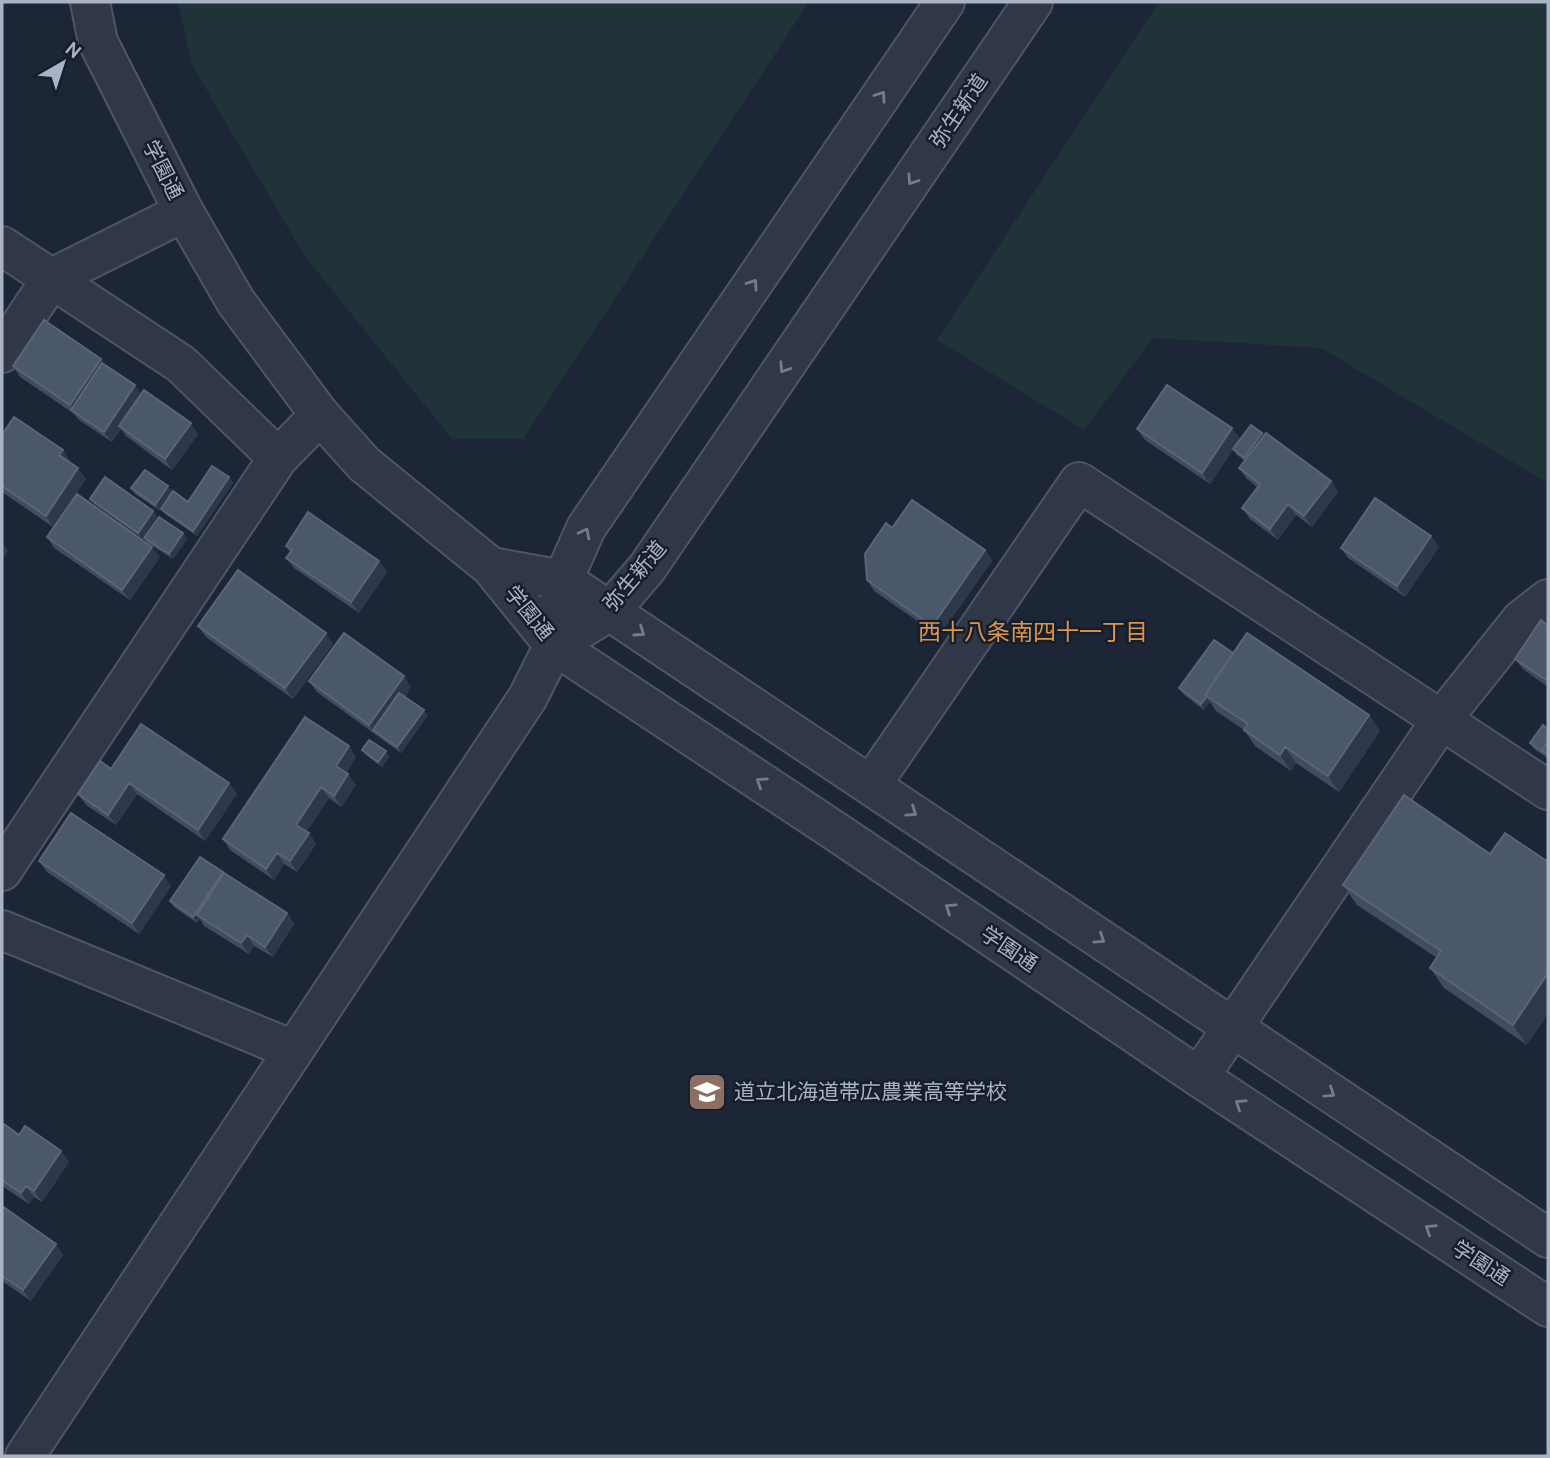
<svg xmlns="http://www.w3.org/2000/svg" width="1550" height="1458" viewBox="0 0 1550 1458" font-family="Cabin,'Noto Sans JP',sans-serif">
  <style>
    .green { fill: #1f3338 }
    .lines { fill: none; stroke-linecap: round; stroke-linejoin: round }
    .minor-casing { stroke: #4e5566; stroke-width: 42 }
    .tertiary-casing { stroke: #4e5566; stroke-width: 42 }
    .minor { stroke: #303847; stroke-width: 38 }
    .tertiary { stroke: #303847; stroke-width: 38 }
    .wall { fill: #404c60 }
    .shaded-wall { fill: #2d384b }
    .building { fill: #4b576b; stroke: #5a6579; stroke-width: 2 }
    .oneway { stroke: #737b8c }
    .labels { text-anchor: middle; stroke-width: 5; stroke-linejoin: round; paint-order: stroke }
    .street-label { font-size: 21px; fill: #aab2c5; stroke: #161d2b }
    .poi-label { font-size: 21px; fill: #aab2c5; stroke: #161d2b; text-anchor: start }
    .neighbourhood-label { font-size: 23px; fill: #dc954d; stroke: #161d2b }
  </style>
  <rect width="100%" height="100%" fill="#1d2637"/>
  <path class="green" d="M178,2h631l-286,437h-71l-148,-184 -112,-190z
    M1159,2h389v481l-227,-135 -168,-10 -69,92 -147,-90z"/>
  <g class="lines">
    <g class="minor-casing">
      <path id="minor" d="M2,246l179,118 97,94
        M2,353l50,-75 132,-66
        M871,785l208,-303 469,308
        M2,871l276,-413 42,-43
        M2,930l291,120
        M1199,1077l243,-358 79,-99 27,-21"/>
    </g>
    <g class="tertiary-casing">
      <path id="tertiary" d="M90,2l8,40 86,170 52,90 84,113 44,49 127,103 63,78 284,188 361,244 349,230
        M491,567l72,13 985,658
        M554,645l56,-34 37,-43 386,-566
        M25,1456l503,-759 26,-52 9,-65 23,-52 359,-526"/>
    </g>
    <use href="#minor" class="minor"/>
    <use href="#tertiary" class="tertiary"/>
  </g>
  <path class="wall" d="M101,359l4,6 36,29 57,40 -26,36 -46,-34 -5,-7 -9,13 -33,-22 -6,-7 -53,-36 -7,-11z
    M1232,428l8,11 -30,45 -65,-44 -8,-11z
    M1262,433l2,2 67,46 7,11 -26,35 -16,-12 -18,25 -28,-21 -8,-11 15,-21 -10,-8 -8,-11 6,-7 -8,-6 -4,-6z
    M2,435l61,15 7,11v1l16,17 -33,48 -51,-35z
    M229,477l4,6 -36,53 -32,-22 -4,-5 27,-7z
    M168,486l4,6 -13,18 -24,-16 -4,-6z
    M90,499l63,12 4,6 -15,21 -48,-34z
    M892,528l93,22 7,11 -53,75 -65,-45 -7,-11z
    M183,533l4,6 -14,20 -25,-16 -4,-5z
    M1431,536l8,11 -34,50 -57,-39 -7,-10z
    M47,537l113,20 -30,43 -76,-52z
    M286,546l93,15 8,11 -28,41 -65,-45 -8,-10 4,-6z
    M198,626l128,7 7,11 -40,55 -87,-62z
    M1548,626v61l-25,-18 -8,-10z
    M1233,653l136,62 11,16 -41,61 -43,-29 -5,8 -36,-25 -11,-16 -28,-19 -6,-9 -6,8 -21,-16 -4,-6z
    M309,681l102,6 -6,10 23,18 -27,38 -84,-61z
    M1548,729v31l-2,-3 -12,-8 -4,-6z
    M349,746l7,11 -10,16 10,12 -15,22 -12,-9 -23,34 3,1 7,11 -19,28 -13,-8 -10,16 -44,-30 -7,-11z
    M362,750l27,7 -7,10 -16,-12z
    M111,769l118,14 8,11 -32,47 -68,-47 -21,31 -30,-20 -8,-11z
    M1404,795l123,250 -83,-57 -14,-20 7,-10 -80,-53 -14,-20z
    M39,861l132,25 -32,48 -92,-62z
    M170,901l117,12 7,11 -21,33 -19,-11 -5,8 -45,-28 -4,-7 -3,4 -23,-16z
    M2,1127l59,24 8,11 -27,40 -8,-5 -5,7 -27,-18z
    M2,1206l61,49 -32,46 -29,-20z"/>
  <path class="shaded-wall" d="M101,359l7,11 -33,42 -5,-7z
    M135,385l8,11 -24,30 2,3 -9,13 -8,-10z
    M191,423l7,11 -26,36 -7,-11z
    M1232,428l8,11 -30,45 -8,-11z
    M1262,433l4,6 -18,24 -4,-5z
    M63,450l7,11 -3,5 -8,-11z
    M78,468l8,11 -33,48 -7,-11z
    M229,477l4,6 -36,53 -4,-5z
    M1331,481l7,11 -26,35 -8,-11z
    M168,486l4,6 -13,18 -4,-5z
    M1288,504l8,11 -18,25 -8,-11z
    M153,511l4,6 -15,21 -4,-5z
    M183,533l4,6 -14,20 -4,-5z
    M1431,536l8,11 -34,50 -8,-11z
    M2,542l6,9 -6,9z
    M152,547l8,10 -30,43 -8,-10z
    M985,550l7,11 -53,75 -7,-10z
    M379,561l8,11 -28,41 -8,-11z
    M326,633l7,11 -40,55 -8,-11z
    M404,676l7,11 -33,47 -5,-4 -4,-5z
    M1206,697l4,5 -6,8 -3,-6z
    M424,710l4,5 -27,38 -4,-6z
    M1369,715l11,16 -41,61 -11,-16z
    M349,746l7,11 -13,20 -7,-11z
    M1285,747l11,16 -5,8 -11,-16z
    M386,751l3,6 -7,10 -4,-5z
    M348,774l8,11 -15,22 -7,-11z
    M129,783l8,11 -21,31 -8,-10z
    M229,783l8,11 -32,47 -7,-11z
    M321,787l8,11 -25,38 -8,-11z
    M309,833l7,11 -19,28 -7,-11z
    M277,853l7,11 -10,16 -8,-11z
    M223,872l-22,45 -4,-2 3,4 -3,4 -4,-6z
    M164,875l7,11 -32,48 -7,-11z
    M287,913l7,11 -21,33 -8,-10z
    M247,935l7,11 -5,8 -8,-11z
    M1548,973v41l-21,31 -14,-20z
    M61,1151l8,11 -27,40 -8,-11z
    M26,1186l8,11 -5,7 -8,-11z
    M56,1244l7,11 -32,46 -8,-11z"/>
  <path class="building" d="M44,320l57,39 -31,46 -57,-39z
    M102,363l33,22 -31,47 -33,-22z
    M1167,385l65,43 -30,45 -65,-44z
    M144,390l47,33 -26,36 -46,-33z
    M14,417l49,33 -4,5 19,13 -32,48 -44,-30v-51z
    M1251,425l11,8 -18,25 -11,-9z
    M1266,433l65,48 -27,35 -16,-12 -18,25 -28,-21 18,-24 -21,-16z
    M212,466l17,11 -36,54 -32,-22 12,-18 15,11z
    M145,470l23,16 -13,19 -24,-17z
    M105,477l48,34 -15,22 -48,-34z
    M77,494l75,53 -30,43 -75,-53z
    M1375,498l56,38 -34,50 -56,-38z
    M912,500l73,50 -53,76 -65,-46 -2,-26 21,-31 6,5z
    M308,512l71,49 -28,41 -65,-44 6,-8 -6,-4z
    M159,517l24,16 -14,21 -25,-16z
    M238,570l88,63 -41,55 -87,-62z
    M1541,620l7,6v55l-33,-22z
    M344,633l60,43 -35,49 -60,-44z
    M1247,633l122,82 -41,61 -43,-29 -5,8 -36,-25 4,-6 -43,-29z
    M1214,640l19,13 -28,42 2,1 -6,8 -22,-16z
    M399,693l25,17 -27,37 -24,-17z
    M305,717l44,29 -13,20 12,8 -14,22 -13,-9 -25,38 13,8 -19,28 -13,-8 -11,16 -43,-30z
    M141,724l88,59 -31,47 -69,-47 -21,32 -30,-21 22,-33 11,8z
    M1543,725l5,4v12l-6,9 1,2 -13,-9z
    M369,740l17,11 -8,11 -16,-12z
    M1548,741v14l-6,-5z
    M1404,795l86,59 15,-21 43,29v111l-35,52 -83,-57 11,-17 -98,-66z
    M71,813l93,62 -32,48 -93,-62z
    M200,857l23,15 -30,45 -23,-16z
    M224,873l63,40 -22,34 -18,-12 -6,8 -44,-28z
    M4,1124l15,11 6,-9 36,25 -27,40 -8,-5 -5,7 -19,-13v-53z
    M2,1206l54,38 -33,46 -21,-14z"/>
  <defs><path id="oneway-chevron" d="M-2-3.5L2.5 0L-2 3.5" fill="none" stroke-width="1.6" stroke-linecap="round" stroke-linejoin="round" transform="scale(1.75)"/></defs>
  <g class="oneway">
    <use href="#oneway-chevron" transform="translate(881 96) rotate(-56)"/>
    <use href="#oneway-chevron" transform="translate(912 180) rotate(124)"/>
    <use href="#oneway-chevron" transform="translate(753 284) rotate(-56)"/>
    <use href="#oneway-chevron" transform="translate(784 368) rotate(124)"/>
    <use href="#oneway-chevron" transform="translate(585 533) rotate(-63)"/>
    <use href="#oneway-chevron" transform="translate(640 632) rotate(35)"/>
    <use href="#oneway-chevron" transform="translate(761 782) rotate(-146)"/>
    <use href="#oneway-chevron" transform="translate(912 812) rotate(34)"/>
    <use href="#oneway-chevron" transform="translate(950 908) rotate(-146)"/>
    <use href="#oneway-chevron" transform="translate(1100 939) rotate(34)"/>
    <use href="#oneway-chevron" transform="translate(1330 1093) rotate(34)"/>
    <use href="#oneway-chevron" transform="translate(1240 1104) rotate(-147)"/>
    <use href="#oneway-chevron" transform="translate(1430 1229) rotate(-147)"/>
  </g>
  <defs>
    <g id="school-square" transform="scale(2.0125)"><rect x="-9" y="-9" width="18" height="18" rx="4" fill="#8d6e63" stroke="#161d2b"/><path d="M0-5L7-2L0 1L-7-2ZM-4 1L0 2.5L4 1V4Q0 6-4 4Z" fill="#fff"/></g>
  </defs>
  <g fill-rule="evenodd">
    <use href="#school-square" x="707" y="1092"/>
  </g>
  <g class="labels">
    <g class="street-label">
      <text transform="translate(959 111) rotate(-56)" y="7">弥生新道</text>
      <text transform="translate(163 170) rotate(63)" y="7">学園通</text>
      <text transform="translate(635 576) rotate(-50)" y="7">弥生新道</text>
      <text transform="translate(529 613) rotate(51)" y="7">学園通</text>
      <text transform="translate(1009 949) rotate(34)" y="7">学園通</text>
      <text transform="translate(1481 1263) rotate(33)" y="7">学園通</text>
    </g>
    <g class="poi-label">
      <text x="734" y="1099">道立北海道帯広農業高等学校</text>
    </g>
    <g class="neighbourhood-label">
      <text x="1033" y="640">西十八条南四十一丁目</text>
    </g>
  </g>
  <rect width="1550" height="1458" fill="none" stroke="#aab2c5" stroke-width="7"/>
  <g transform="translate(63 63) rotate(39)" stroke="#161d2b" stroke-width="5" paint-order="stroke">
  <path d="M0-5L12 26L0 18L-12 26Z" fill="#aab2c5"/>
  <text y="-10" font-size="19" font-weight="bold" text-anchor="middle" fill="#aab2c5">N</text>
  </g>
</svg>
